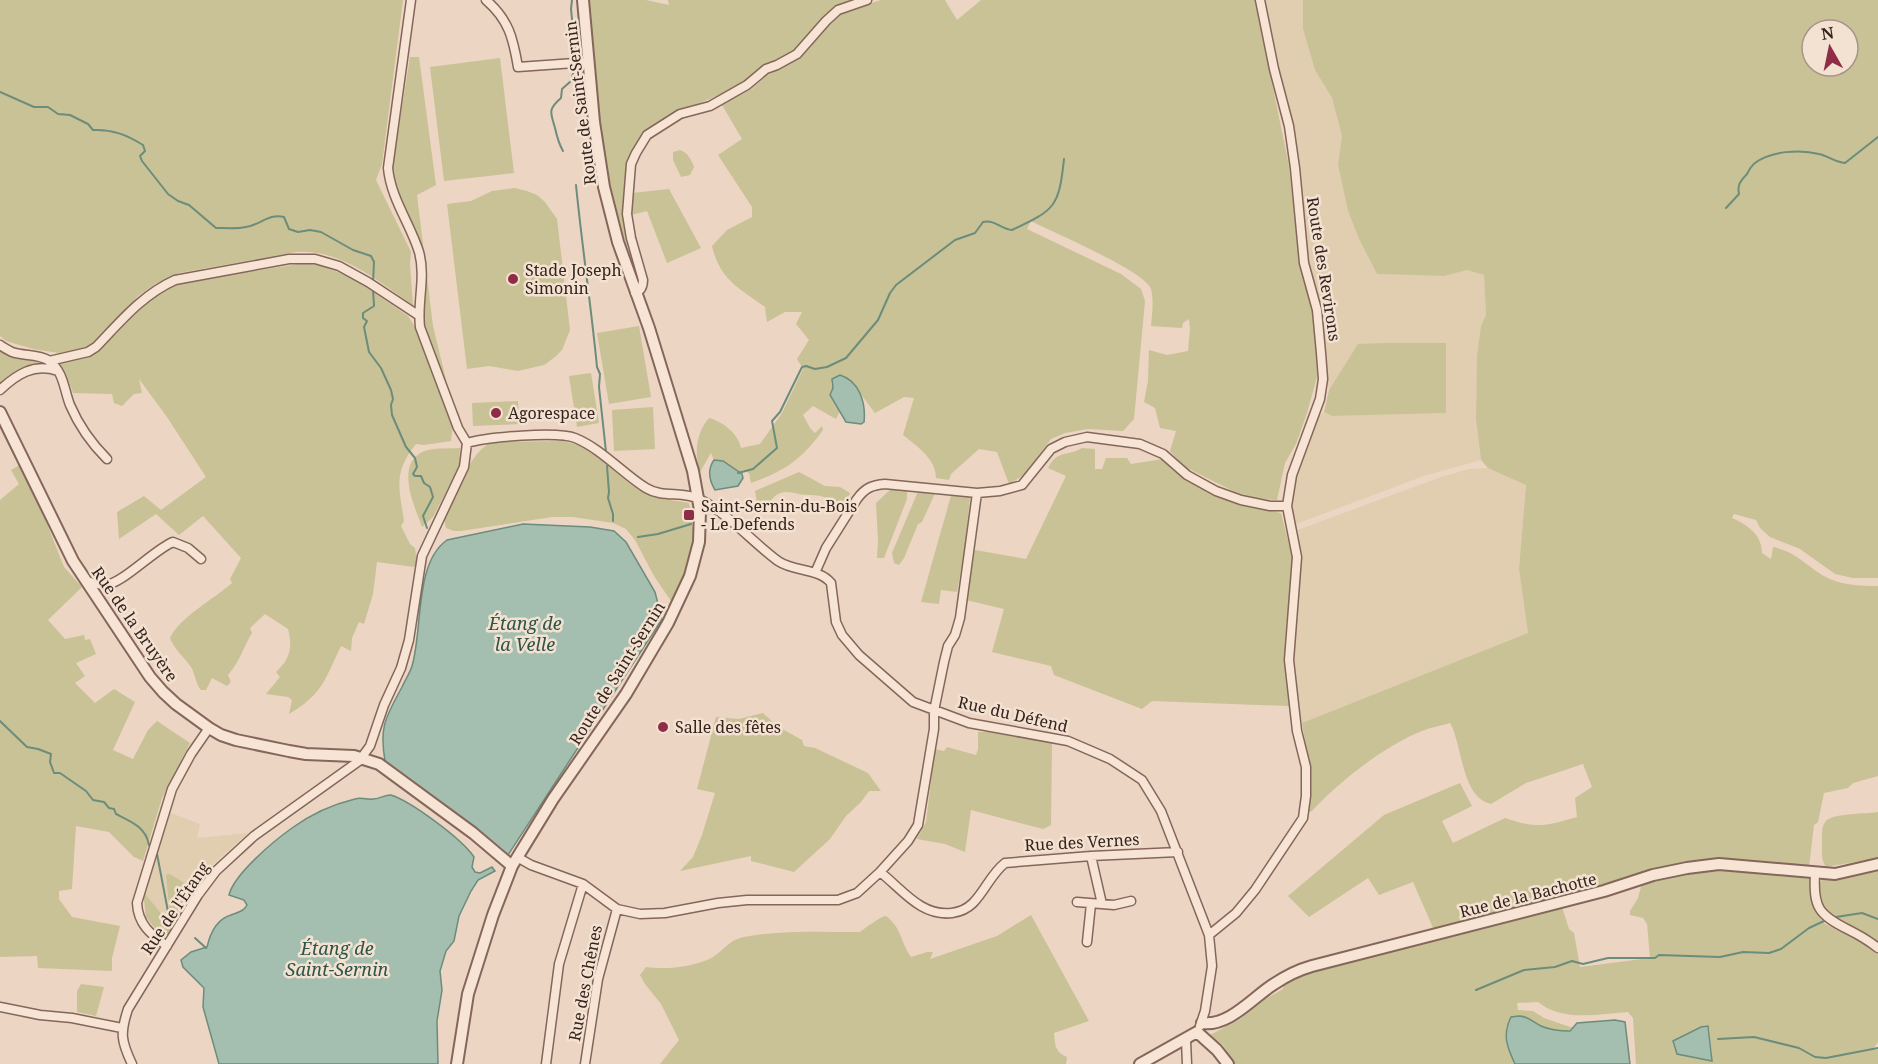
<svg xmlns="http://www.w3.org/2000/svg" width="1878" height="1064" viewBox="0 0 1878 1064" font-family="'Noto Serif',serif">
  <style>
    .farmland { fill: #e1cdaf }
    .green { fill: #c9c296; fill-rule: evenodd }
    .water { fill: #a4beb0; stroke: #6c8c7c; stroke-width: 1.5 }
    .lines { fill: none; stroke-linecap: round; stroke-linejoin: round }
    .stream { stroke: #6c8c7c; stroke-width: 2 }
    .minor-casing { stroke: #84665a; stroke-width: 11 }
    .tertiary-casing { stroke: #84665a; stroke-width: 14 }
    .minor { stroke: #f7e4d4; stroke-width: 8 }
    .tertiary { stroke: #f7e4d4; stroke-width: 10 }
    .poi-dot { fill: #902d46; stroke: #f3e1d1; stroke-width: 2 }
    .labels { text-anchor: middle; stroke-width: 5; stroke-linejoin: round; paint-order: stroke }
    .street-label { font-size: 16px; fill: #35231d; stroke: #f3e1d1 }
    .poi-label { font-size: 16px; fill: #35231d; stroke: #f3e1d1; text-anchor: start }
    .water-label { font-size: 18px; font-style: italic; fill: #2d5448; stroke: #f3e1d1 }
  </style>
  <rect width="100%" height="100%" fill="#ecd5c2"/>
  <path class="farmland" d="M1263,0h40v29l12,41 17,28 10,38 -4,29 10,46 11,28 18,35 67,2 23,-6 17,5 2,40 -5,11 -4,29 -1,64 5,41 -57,16 -131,49 -1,-31 4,-22 23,-56 5,-4 8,4 113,-3 1,-70 -88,2 -29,45 -11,-86 -10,-39 -7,-56 -1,-38z
    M1488,468l38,16 -7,85 9,64 -226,90 -10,-62 3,-130 146,-54 28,-8z
    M168,812l32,12 -3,14 51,-5 -38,34 -13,18 -11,-1 -16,-10v40l-7,2 -20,-25z"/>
  <path class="green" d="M0,0h403l-21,164 -6,16 35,72 -1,12 3,41c-34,-23 -73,-57 -117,-53l-117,21 -24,11 -17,12 -35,39 -16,14 -28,4 -26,-4 -27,-8 -6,-5z
    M588,0h58l23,5 -1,-5h186l-21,10 -36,38 -17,11 -12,4 -31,24 -67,29 -16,9 -15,13 -9,17 -4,24 -2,26 3,43 -18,-69 -8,-51z
    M881,0h64l12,20 24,-20h274l34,166 11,101 12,38 4,42 1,30 -10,36 -11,31 -11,19 -8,37 -18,-1 -24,-7 -52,-26 -13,-15 6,-20 -16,-3 -5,-20 -11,-6 4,-21 1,-31 18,5 21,-4 2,-22 -1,-10 -6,4 -1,5 -31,-2c1,-11 3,-25 0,-37 -6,-18 -99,-57 -120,-68l-4,8 94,45 20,15 4,12 -11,118 -11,12 -35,-2 -23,4 -14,6 -27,36 -15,9 -12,-32 -18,-3 -28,25 -2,6 -13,-2c0,-19 -19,-32 -33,-43l11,-37 -10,-1 -29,16 -24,-32 -20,2 2,5 -3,7 10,16 -4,8 -23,-13 -10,9 7,13 5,5 7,-7 1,4c-21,29 -38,41 -72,53l-2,-10 -6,-3 -3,3 -2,-1 -15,-11 -9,-1 -3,-7 -11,19c-6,-18 -4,-39 9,-54 14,4 29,15 32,30l19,-4 22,-31 21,-44 -6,-10 12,-19 -13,-16 6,-12h-17l-18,10 -2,-15c-26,-19 -45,-27 -53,-61l15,-16 25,-13v-10l-34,-52 24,-16 -20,-34 30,-16 14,-13 37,-21 37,-42z
    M1303,0h575v578h-25l-18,-4 -35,-25 -30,-12 -10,-9 -4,-8 -22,-6 -2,4c16,7 30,17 30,35l9,6 2,-12c21,4 32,17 49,28 16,10 38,11 56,11v190l-25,7 -5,5 -24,5 -6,29 -4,3 -5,42 -102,-6 -32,4 -59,18 -182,47 -21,-48 -34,13 -11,-17 -59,39 -21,-21 96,-81 76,-32 12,23 -30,15 11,22 52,-25c32,11 41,8 72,-1l-2,-19 17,-11 -9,-23 -57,19 -35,21c-30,-7 -28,-58 -41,-81 -9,3 -19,4 -28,8 -36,14 -84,51 -110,80l-3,1 1,-40 -8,-49 226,-90 -9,-64 7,-84 -38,-17 -7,-8 -5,-41 1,-64 4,-29 5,-11 -2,-40 -17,-5 -23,6 -67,-2 -18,-35 -11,-28 -10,-46 4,-29 -10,-38 -17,-28 -12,-41zM1812,30h36v36h-36z
    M410,57h9l17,128 -19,10 16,131 15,62 -11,-24 -13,-36 -2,-13 3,-55 -23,-54 -9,-29v-13z
    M500,58l14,115 -70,8 -14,-114z
    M680,150c8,3 11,9 14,17l-4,8 -9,2 -8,-17v-8z
    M515,188l12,3 10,4 8,7 12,17 13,111 -8,20 -7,7 -11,8 -26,6 -29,-5 -22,3 -20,-165 24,-3 21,-10z
    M669,189l32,59 -34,15 -20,-52 -16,4 1,-22z
    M305,263l17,3 31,12 55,38 7,11 38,96 -2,18 -27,4 -8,-1c-23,29 -17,43 -12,77l-3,5 9,18 5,4 2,15 -3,4 -37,-5 -4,32 -9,30 -5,-2 -7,16 -1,13 -10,-5c-16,33 -18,48 -52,68l3,-14 -4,-3 -22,-3 14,-17 -4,-5c14,-13 17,-24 12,-43l-23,-15 -15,14 2,5c-9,15 -13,30 -24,42l3,7 -4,4 -15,-8 -6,12h-5c-6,-7 -5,-15 -10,-23 -7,-10 -17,-18 -21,-29 10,-21 44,-39 62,-55l-2,-4 11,-21 -38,-42 -24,19 -23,-21 -37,25 -2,-27 27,-16 17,14 45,-33 -39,-60 -28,-38 3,14 -8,1 -12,12 -8,-3 -2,-9 -39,-1 -7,-20 -7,-11 40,-13 43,-43 23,-17 24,-8z
    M639,326l12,71 -42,7 -12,-71z
    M1387,343h59v70l-114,3 -8,-4 5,-22 29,-46z
    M0,350l9,5 39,10c-23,0 -31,2 -48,18z
    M591,373l8,50 -22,4 -8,-51z
    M518,401l1,23 -46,2 -1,-23z
    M653,407l2,42 -41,2 -2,-41z
    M562,441c38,7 54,35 86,53 12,6 27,6 41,9l2,9 -4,1 1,5h4c4,29 -6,57 -17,84l-4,-1 -17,-25 -19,-36 -9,-11 -13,-6 -40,-6h-21l-91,14h-7l-8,-3 -2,-9c10,-22 25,-67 48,-77z
    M460,448l-1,19 -26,50 -11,10c-7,-20 -27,-61 0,-75 11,-5 26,-3 38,-4z
    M1082,448l13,1v20h7l4,-11h21l4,6 32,-5c35,35 70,45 118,54l11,43v18l-6,53 -1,31 4,48 -137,-5 -10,8 -88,-34 -3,-9 -59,-14 12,-43 -38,-9 9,-50 51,9 40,-83 -18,-8c10,-19 19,-11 34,-20z
    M23,463l41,104 18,20 -34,33 17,19 19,-4 1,5 5,-1 6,15 -20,9 9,13 -10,7 20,20 19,-14 21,13 -22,48 20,9 15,-29 9,-9 33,22 -28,55 -19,63 -9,-4 -25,-25 -33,-6 -4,63 -13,2v8l13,18 48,9 -8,32v13l-74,-3 -1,-12 -37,1v-457l19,-16 -8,-14z
    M799,472l26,14 15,1 10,6 -3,7 -6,6c-6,-2 -11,-6 -17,-9 -9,-3 -17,-1 -25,-3 -19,-5 -25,-1 -34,17l-7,-3 -3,-17z
    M891,489h16v10l-23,59h-7l1,-17 -2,-38z
    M919,489l17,2 -14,31 -4,2 -14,34 -5,7 -5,-2 -2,-10z
    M952,492l18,5 -5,51 -8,44 -16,-2 -2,14 -18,-2z
    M763,713l14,13 25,14 2,6 11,2 53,25 13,18h-12l-8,11 -15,14 -16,23 -36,33 -43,-11v-5l-71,15 13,-14 9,-22 13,-42 -18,-4 19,-72 23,2z
    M978,732h12l62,11 -1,82 -8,4 -72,-19 -6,42 -20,-8 -28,-5 9,-17 9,-73 9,2 3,-4 29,8 2,-6z
    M1878,812v46l-52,9c-5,-7 -4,-14 -4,-23 0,-7 -1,-18 4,-23 7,-8 41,-7 52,-9z
    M1719,868l91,9 1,22 4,12 10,13 53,27v91l-5,7 5,1v14h-242l-3,-46 -5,-6c-30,2 -66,10 -90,-10l-21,1 1,7 15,1 11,7 29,10c-12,7 -30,0 -41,-8l-25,5c-4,15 2,25 8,39h-280l-12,-19 -13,-10 29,-15 25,-20 19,-11 1,-6 15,-8 263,-68 7,22 5,4 6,34 70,-9 -3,-34 -4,-6 -13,-3v-4l8,-13 4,-15 24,-7zM1709,1027l3,27 -37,-5 -2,-8 28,-13z
    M1878,868v76l-51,-32 -6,-7 -4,-20 5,-5 15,-1z
    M170,874l16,10 11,1 -28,49 -9,1 -14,-18 -3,-26 20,25 7,-2 -4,-39z
    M1031,915l58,106 -35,12c1,12 1,19 13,24l-1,7h-406l19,-24 -18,-36 -16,-20 -5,-9 6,-8c20,3 49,0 67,-10 12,-8 16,-17 31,-20 38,-7 78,-5 116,-5 4,-3 21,-16 26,-16 17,14 13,23 25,41l16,-5h6l-3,7 67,-23z
    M81,984l23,3 -8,29 -19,-4v-21z"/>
  <path class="water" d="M840,375c20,6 26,29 24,47l-3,2 -15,-2 -16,-27 3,-7 -1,-9z
    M714,460l9,1 19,13 1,4 -5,8 -23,4c-6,-10 -8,-20 -1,-30z
    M523,524l67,3 24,4 12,11 29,50 7,27 -154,236 -123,-94c-6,-35 1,-44 17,-74 3,-7 8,-14 10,-21 11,-36 2,-103 35,-126z
    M391,795c21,7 71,44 83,62l-2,10 3,5 5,1 12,-6 3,4 -17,9 -7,11 -12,25 -5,25 -8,10 -6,20 2,19 -5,31 1,43h-219l-16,-57 1,-19 -21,-21 -2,-7 10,-8 16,-5c3,-13 10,-28 24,-32 7,-3 12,-3 16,-10l-3,-5 -15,-5c5,-21 46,-55 63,-67 18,-13 42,-24 63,-29 6,-2 13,1 18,0 6,0 11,-4 18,-4z
    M1519,1016c9,0 14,6 22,10 9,4 19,5 29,5l7,-8 38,-3 10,2 5,42h-115c-8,-17 -13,-29 -4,-47z
    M1708,1026l4,35 -35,-7 -4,-13 28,-14z"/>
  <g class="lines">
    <path class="stream" d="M572,0l-1,9 5,51
      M0,92l34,15h14l10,7 12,1 18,9 5,6c19,-1 34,5 50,15l2,6 -5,5 2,5 26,33 10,7 11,4 27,23c10,0 21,1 30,-1 14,-2 23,-14 38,-10l5,12 9,3 12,-2 11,2 32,18 18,6 3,6 -1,21
      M563,151c-4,-7 -6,-14 -8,-23 -4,-15 -8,-18 6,-30l1,-9 9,-8 4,-15
      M576,185c6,61 15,120 21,182l3,7 -1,13 7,65
      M1726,208l13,-14c-2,-10 2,-13 8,-20 2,-4 4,-8 8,-11 16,-12 45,-14 64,-9 9,2 16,8 26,9l33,-26
      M373,289l1,17 -11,7v5l4,3 -3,6 5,25 12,16 10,22 2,9 -2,6 1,10 14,32 9,11 2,9 -4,7 2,2h6l3,7 6,4 3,10 -10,19 4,12
      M607,466l2,26 -1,6 5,16v7
      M738,473l15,-4 24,-21 -5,-27 8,-9 22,-45 4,-1 9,3 12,-2 19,-9 32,-38 12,-27 6,-8 59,-45 20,-7 8,-11c11,-3 18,7 29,8 43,-20 47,-23 52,-71
      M638,537l20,-3 33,-10
      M0,721l27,26 11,2 13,5 -1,8 4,11h6l26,18 7,9 11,2 5,6 5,1 2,5c14,7 30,13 33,31
      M157,854l13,68
      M1836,917l26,-4 16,6
      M195,938l11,10
      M1476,990l48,-20 31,-3 17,-6 11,3 25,-6h47l4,-3 61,2 23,-5 26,1 12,-4 28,-21 15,-7
      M1718,1039l36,-2 45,11 16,9 11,1 52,-10"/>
    <g class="minor-casing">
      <path id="minor" d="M411,0l-23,168c3,31 22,55 31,84 7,25 -2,50 1,75l38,101 9,15
        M486,0c23,20 27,38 32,67l71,-5
        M635,293c6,-2 8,-7 8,-13l-12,-42 -4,-24 4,-50 5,-11 11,-18 33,-21 30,-8 37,-21 19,-16 11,-4 20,-11 29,-33 12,-11 29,-10
        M0,345c4,3 8,5 12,7 12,4 26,2 36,8 16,11 16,30 22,45 9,21 21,38 37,54
        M49,361l39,-9 8,-5c25,-26 46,-52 79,-67l114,-21h26l24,7 29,16 50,33
        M0,390c17,-16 34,-27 58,-19
        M815,573l11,-25 31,-49c8,-11 15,-14 28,-15l92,9 23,-2 22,-6 29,-36 14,-7 22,-5 53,7 23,10 24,21 29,16 25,9 29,6h17
        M86,581c6,1 13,4 19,4 16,0 50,-36 68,-43l15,6 13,11
        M1091,856l11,48
        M517,857l14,8 52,19 34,25 23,5 25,-1 53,-10 29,-3h91l19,-7 23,-21 28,-31 10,-16 16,-96v-18l10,-49 4,-16 7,-11 5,-17 17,-125
        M880,872c22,17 41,45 72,41 7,-1 15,-4 21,-10 12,-12 18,-29 32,-40l86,-7 87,-4
        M1815,874c-2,34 4,41 34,56 10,5 20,11 29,18
        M1077,902l37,3 17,-4
        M1209,935l27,-22 19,-23 48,-72 3,-22v-29l-9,-36 -8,-71 8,-103 -10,-51 5,-31 28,-76 3,-20 -2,-26 -4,-43 -13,-47 -9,-95 -6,-42 -15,-57 -14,-69
        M1087,942l4,-38
        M167,946c-17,-12 -29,-22 -30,-43l35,-114 19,-35 18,-26
        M0,1007l40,8 32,3 50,10
        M1186,1040l1,24
        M132,1064c-11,-23 -12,-31 -4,-55l70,-114 18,-24 38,-35 105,-75 11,-15 14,-41 17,-37 8,-28 13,-84 42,-89 3,-24c19,-6 91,-12 108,-5 27,11 47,35 71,50 16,10 37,3 53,11 30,15 52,42 79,62 16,11 41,7 53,22l5,39 6,13 17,20 54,47 56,21 99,18 42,18 32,21 19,31 48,124 3,31 -7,45 -5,15
        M546,1064l13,-100 24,-80
        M585,1064l13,-85 19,-70"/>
    </g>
    <g class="tertiary-casing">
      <path id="tertiary" d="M0,412l73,149 77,116 13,15 13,12 33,24 12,7 15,5 53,11 17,3 48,2 25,8 94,69 39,33
        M1202,1023c27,4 51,-26 72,-39 12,-8 24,-14 38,-18l292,-75 49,-16 34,-7 32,-4 116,10 43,-10
        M457,1064l11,-70 25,-79 19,-49 41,-67 73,-105 42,-71 22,-47 9,-34 1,-32 -7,-39 -44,-143 -31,-86 -14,-55 -10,-65 -11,-122
        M1140,1064l57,-32 20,18 11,14"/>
    </g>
    <use href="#minor" class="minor"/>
    <use href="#tertiary" class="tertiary"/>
  </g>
  <g class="poi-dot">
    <circle cx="513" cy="279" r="6"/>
    <circle cx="496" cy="413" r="6"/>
    <rect x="683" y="509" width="12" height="12" rx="3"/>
    <circle cx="663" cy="727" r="6"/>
  </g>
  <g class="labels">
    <g class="street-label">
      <text transform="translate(580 103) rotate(-97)" y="6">Route de Saint-Sernin</text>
      <text transform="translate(1324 269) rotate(81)" y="6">Route des Revirons</text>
      <text transform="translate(135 624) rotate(55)" y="6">Rue de la Bruyère</text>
      <text transform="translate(617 673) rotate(-58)" y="6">Route de Saint-Sernin</text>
      <text transform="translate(1013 714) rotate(13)" y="6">Rue du Défend</text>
      <text transform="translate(1082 842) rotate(-3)" y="6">Rue des Vernes</text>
      <text transform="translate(1528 895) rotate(-14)" y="6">Rue de la Bachotte</text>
      <text transform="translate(175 908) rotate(-56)" y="6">Rue de l'Étang</text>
      <text transform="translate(585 983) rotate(-79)" y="6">Rue des Chênes</text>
    </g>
    <g class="poi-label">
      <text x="525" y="276">Stade Joseph<tspan x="525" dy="18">Simonin</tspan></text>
      <text x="508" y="419">Agorespace</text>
      <text x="701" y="512">Saint-Sernin-du-Bois<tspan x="701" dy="18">- Le Defends</tspan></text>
      <text x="675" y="733">Salle des fêtes</text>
    </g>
    <g class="water-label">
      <text x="525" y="630">Étang de<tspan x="525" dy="21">la Velle</tspan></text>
      <text x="337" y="955">Étang de<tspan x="337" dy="21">Saint-Sernin</tspan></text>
    </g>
  </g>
  <g transform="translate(1830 48) rotate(351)"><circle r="28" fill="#f3e1d1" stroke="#a79589" stroke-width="1.5"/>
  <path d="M0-4.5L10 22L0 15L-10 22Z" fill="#902d46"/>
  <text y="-9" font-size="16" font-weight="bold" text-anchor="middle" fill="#35231d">N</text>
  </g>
</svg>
